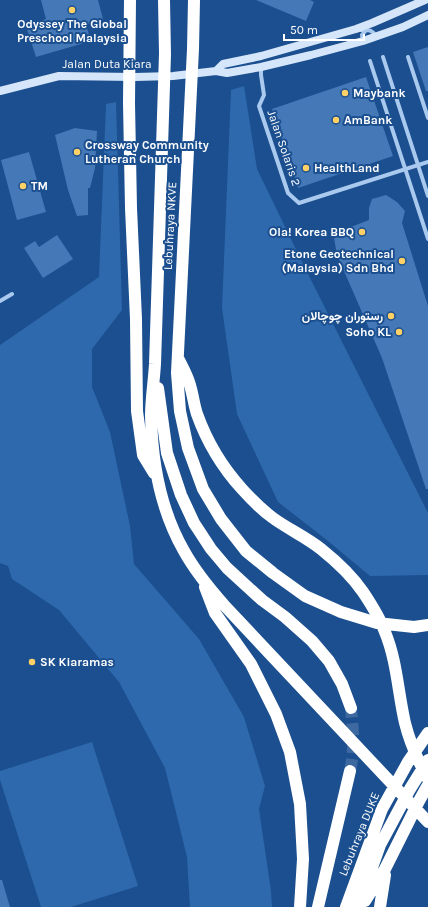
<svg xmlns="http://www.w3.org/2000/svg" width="428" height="907" viewBox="0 0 428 907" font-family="Karla,Vazirmatn,sans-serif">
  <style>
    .green { fill: #2e69ad }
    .building { fill: #4478b7 }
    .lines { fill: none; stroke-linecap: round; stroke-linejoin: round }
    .highway-tunnel { stroke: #3d69a0; stroke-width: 12; stroke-dasharray: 12 6; stroke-linecap: butt }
    .street { stroke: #a9c9ee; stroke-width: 4 }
    .secondary { stroke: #d6e6fa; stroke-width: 8 }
    .highway { stroke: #fff; stroke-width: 12 }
    .poi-dot { fill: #ffd166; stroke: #1b4f8f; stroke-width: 1.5 }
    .labels { text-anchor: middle; stroke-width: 4; stroke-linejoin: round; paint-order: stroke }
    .poi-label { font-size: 12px; font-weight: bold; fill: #fff; stroke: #1b4f8f; text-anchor: start }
    .street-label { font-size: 12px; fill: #fff; stroke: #1b4f8f }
  </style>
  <rect width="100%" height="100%" fill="#1b4f8f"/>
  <path class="green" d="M244,86l13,83 51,105 120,239v62l-58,1 -42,-35 -50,-39 -41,-88 -15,-106 9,-218z
    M116,102l6,208 -30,39v38l18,45 20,94 4,38 65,75 45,78 21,69 -6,23 12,82 1,16h-82l-3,-50 -22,-89 -46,-86 -60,-72 -47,-31 -4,-13 -8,-3v-218l99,-68 7,-173z
    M92,742l46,144 -67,21h-30l-41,-127v-9z"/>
  <path class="building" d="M41,0h57l5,19 -17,6 5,16 -55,16 -10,-31 20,-7z
    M256,0h54l4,2 -8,19z
    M428,47v44h-2l-13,-39z
    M366,77l27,79 -95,32 -26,-79z
    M75,128l22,3 -2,37 -5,20h-2v27l-11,1 -9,-26 -13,-55z
    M29,152l17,60 -29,8 -16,-60z
    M386,195l11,7 8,9 -3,12 26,83v183h-2l-44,-131 -45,-103 -3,-17 9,-8 26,-10v-12l3,-9z
    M57,235l16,24 -30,19 -19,-30 11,-7 4,6z
    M0,880h2l8,27h-10z"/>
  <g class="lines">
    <path class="highway-tunnel" d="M350,771c5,-24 3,-39 1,-63"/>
    <path class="street" d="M360,30c9,0 11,-1 16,6
      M363,41l-1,-6 5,-6
      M383,57l45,139
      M408,57l20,61
      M370,61l58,178
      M261,67v8l3,20 -5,11 29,87 11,10 129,-41
      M0,301l12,-7"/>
    <path class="secondary" d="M216,71l7,-7 38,-8 95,-27 16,-6 53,-23
      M0,91l59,-15 76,1 38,-1 43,-5 11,2 34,-6 50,-12 52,-14 40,-14 25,-12"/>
    <path class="highway" d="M130,0l-1,103 2,105 5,111 1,92 6,44 11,18
      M164,0l1,54 -10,310c-1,17 -4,35 -4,52 1,46 10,95 33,135 11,20 25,37 40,54l204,217
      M194,0l-1,49 -16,324 3,38 8,37 15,41 18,30 25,32 27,22 32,23 36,16 36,11 37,4 14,-2
      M179,360c4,8 9,17 11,25 3,10 4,20 7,29 10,28 25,53 45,75 9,10 20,21 31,29 15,11 33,19 48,31 15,12 31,27 42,43 8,12 17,26 22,40 12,29 13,61 20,91 5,20 13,38 23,56
      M158,388l9,65 14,42 13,28 17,26 16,19 35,32 23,17 27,24 17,20 13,23 9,24
      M205,587l10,26 36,51 25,50 14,38 10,52 3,55 -3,48
      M365,901l20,-32 34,-68 9,-16
      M318,907l32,-136
      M346,907l36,-98 26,-47 20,-29
      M358,907l22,-62 30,-56 18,-29
      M380,907l5,-32"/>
  </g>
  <g class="poi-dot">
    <circle cx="72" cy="10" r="4"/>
    <circle cx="345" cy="93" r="4"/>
    <circle cx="336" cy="120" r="4"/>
    <circle cx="77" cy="152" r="4"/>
    <circle cx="306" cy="168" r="4"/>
    <circle cx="23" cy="186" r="4"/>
    <circle cx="362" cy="232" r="4"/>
    <circle cx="402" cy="261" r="4"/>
    <circle cx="391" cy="316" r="4"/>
    <circle cx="399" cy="332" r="4"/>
    <circle cx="32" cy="662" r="4"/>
  </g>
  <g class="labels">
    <g class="poi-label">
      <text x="72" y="28" text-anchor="middle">Odyssey The Global<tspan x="72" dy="14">Preschool Malaysia</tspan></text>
      <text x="353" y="97">Maybank</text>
      <text x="344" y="124">AmBank</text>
      <text x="85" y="149">Crossway Community<tspan x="85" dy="14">Lutheran Church</tspan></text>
      <text x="314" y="172">HealthLand</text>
      <text x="31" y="190">TM</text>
      <text x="354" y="236" text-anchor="end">Ola! Korea BBQ</text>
      <text x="394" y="258" text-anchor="end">Etone Geotechnical<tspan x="394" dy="14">(Malaysia) Sdn Bhd</tspan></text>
      <text x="383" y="320" text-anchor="end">رستوران چوچالان</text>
      <text x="391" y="336" text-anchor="end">Soho KL</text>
      <text x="40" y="666">SK Kiaramas</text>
    </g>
    <g class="street-label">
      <text x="107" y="68">Jalan Duta Kiara</text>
      <text transform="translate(284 148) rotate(71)" y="4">Jalan Solaris 2</text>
      <text transform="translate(170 226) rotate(-87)" y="4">Lebuhraya NKVE</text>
      <text transform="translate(359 834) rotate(-68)" y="4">Lebuhraya DUKE</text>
    </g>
  </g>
  <path d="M284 34v6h80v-6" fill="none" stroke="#ffffff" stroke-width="2"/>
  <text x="290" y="34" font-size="12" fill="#ffffff" stroke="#1b4f8f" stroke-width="3" paint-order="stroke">50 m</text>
</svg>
